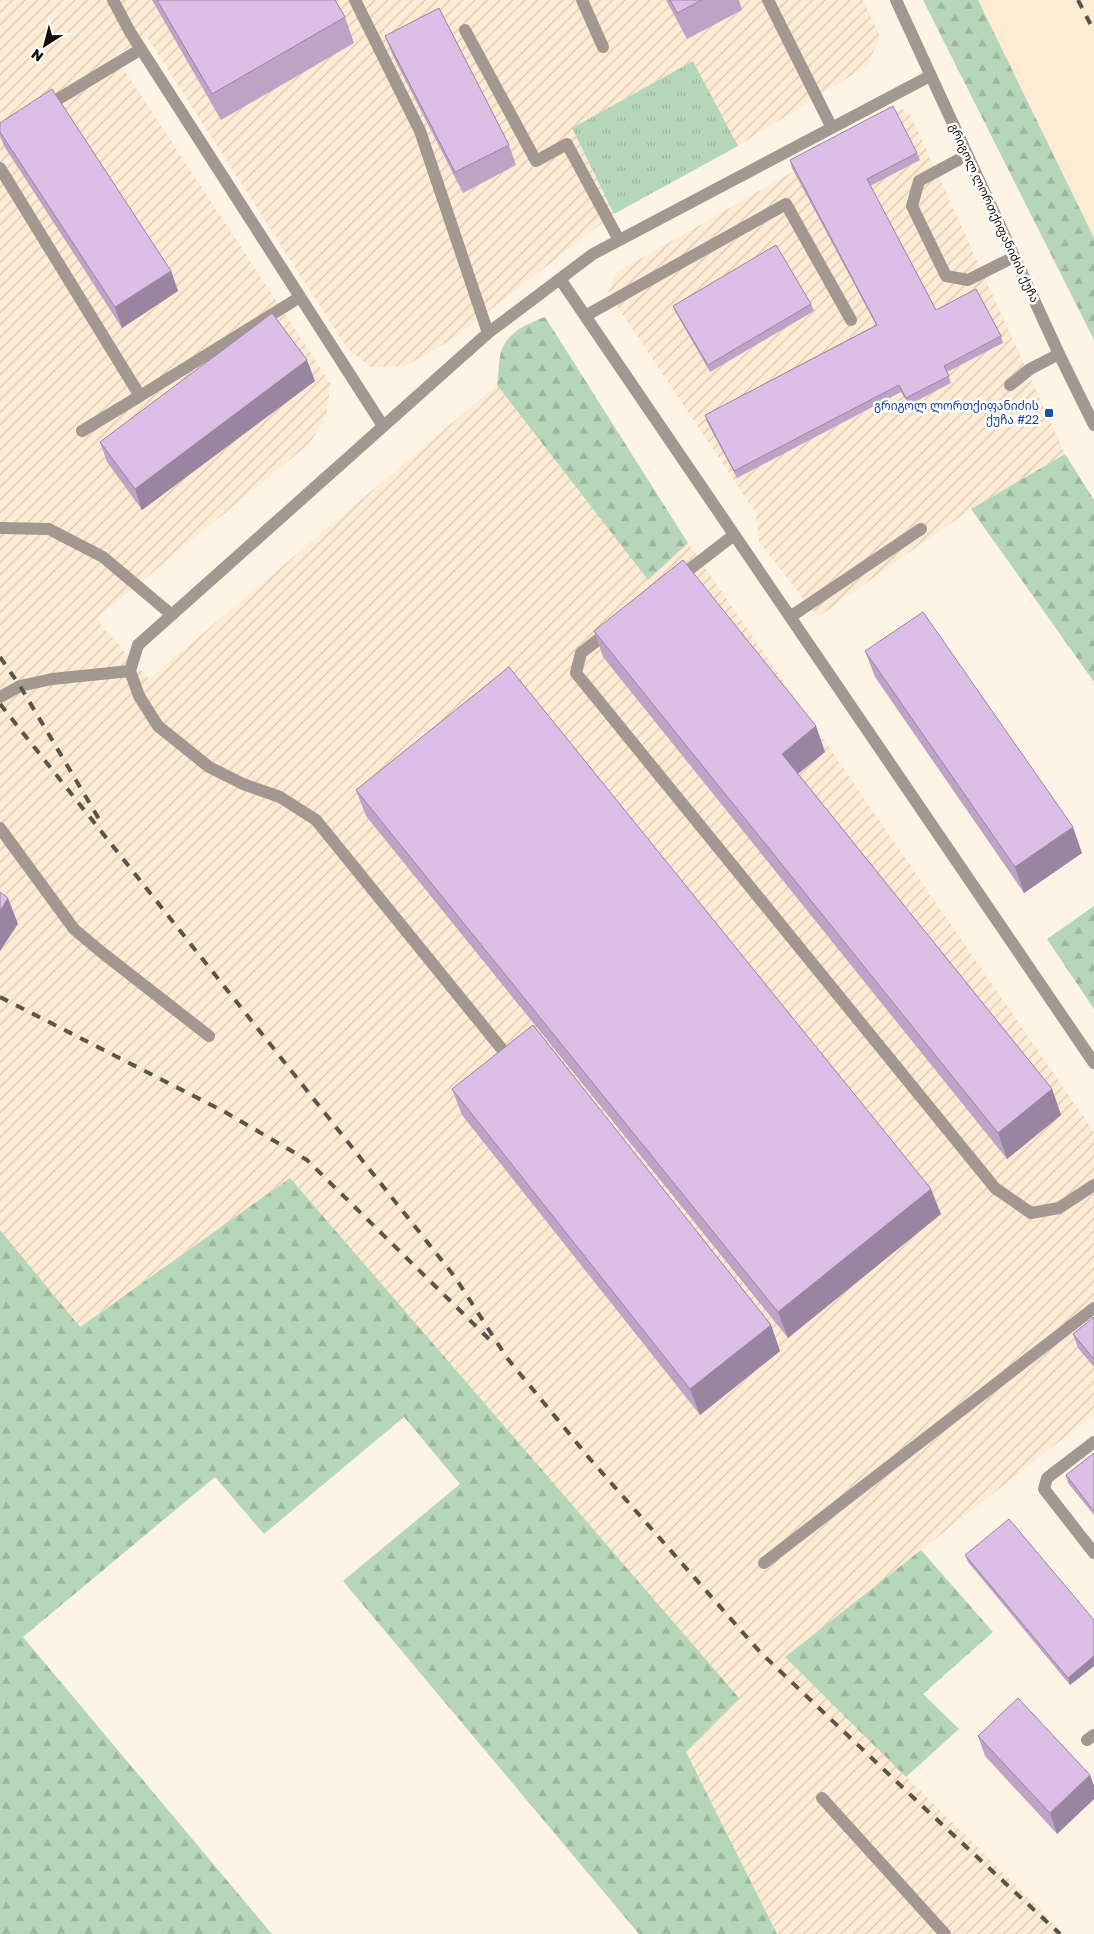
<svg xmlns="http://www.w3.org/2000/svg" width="1094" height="1934" viewBox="0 0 1094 1934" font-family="'Golos Text','Noto Sans Georgian',sans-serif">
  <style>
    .built { fill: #fdebd4 }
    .industrial { fill: url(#industrial-furrows) }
    .forest { fill: url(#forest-firs) }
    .park { fill: url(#park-tufts) }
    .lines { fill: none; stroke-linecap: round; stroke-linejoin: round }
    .minor { stroke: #a29791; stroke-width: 12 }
    .rail { stroke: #5b544a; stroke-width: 4; stroke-dasharray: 9 9; stroke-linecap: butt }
    .wall { fill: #bda3c6 }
    .shaded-wall { fill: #9a85a1 }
    .building { fill: #dcbee6; stroke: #9a85a1 }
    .transit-dot { fill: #1a4fb4; stroke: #fff; stroke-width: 2 }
    .labels { text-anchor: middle; stroke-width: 5; stroke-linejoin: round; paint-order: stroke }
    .street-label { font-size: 12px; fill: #140f07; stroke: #fff }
    .transit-label { font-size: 12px; fill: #164399; stroke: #fff; text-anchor: end }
  </style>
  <defs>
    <pattern id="industrial-furrows" width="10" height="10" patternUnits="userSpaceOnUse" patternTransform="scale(1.25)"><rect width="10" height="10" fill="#fdebd4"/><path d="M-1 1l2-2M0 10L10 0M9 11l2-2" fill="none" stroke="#d8c8b4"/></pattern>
    <pattern id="forest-firs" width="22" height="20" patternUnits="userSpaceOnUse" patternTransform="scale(1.25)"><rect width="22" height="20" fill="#b6d6ba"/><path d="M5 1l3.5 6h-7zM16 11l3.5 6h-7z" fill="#9cb69e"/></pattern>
    <pattern id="park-tufts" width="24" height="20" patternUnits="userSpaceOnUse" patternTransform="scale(1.25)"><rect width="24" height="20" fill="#b6d6ba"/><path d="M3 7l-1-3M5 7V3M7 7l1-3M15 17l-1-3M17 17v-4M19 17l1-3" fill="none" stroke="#9cb69e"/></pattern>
  </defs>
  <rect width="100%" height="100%" fill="#fef4e6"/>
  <path class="built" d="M978,0h116v238l-115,-235z"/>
  <path class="industrial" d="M0,0h863l17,36 -12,29 -130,81 -45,-85 -121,68 42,85 -164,127 -45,25 -34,1 -24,-19 -200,-311 -32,19 216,328 -5,31 -16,28 -214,176 53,60 348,-294 151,195 40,-37 406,589v282l-309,243 255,252 23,25h-286l-91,-182 52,-54 -448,-520 -211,149 -79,-97z
    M902,109l9,7 154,338 -94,55 -153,108 -59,-75 -3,-29 -148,-220 8,-20z"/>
  <path class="forest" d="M923,0h55l116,238v102z
    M545,317l143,226 -40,37 -151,-195c2,-11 1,-26 5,-36 7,-18 27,-26 43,-32z
    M1065,454l29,46v182l-123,-173z
    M1094,906v103l-47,-70z
    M290,1178l449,520 -53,54 91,182h-138l-296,-353 117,-97 -56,-67 -140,117 -49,-57 -192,160 249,297h-272v-704l80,97z
    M921,1550l72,82 -70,62 36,35 -53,48 -121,-120z"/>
  <path class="park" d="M693,61l45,85 -124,68 -42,-86z"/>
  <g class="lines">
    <path class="minor" d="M113,0l17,32 253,394
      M355,0l65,131 68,202
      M582,0l21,47
      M768,0l64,128
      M896,0l163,354 35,71
      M465,30l71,131 31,-17 52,96
      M45,107l96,-58
      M967,155l-48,26 -7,25 34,70 22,4 46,-23
      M0,168l140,228 160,-99
      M560,279l534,784
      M585,316l201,-112 65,116
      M1010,385l20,-16 29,-15
      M82,431l58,-35
      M0,528l49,1 54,28 69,58
      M677,579l57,-44
      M790,617l131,-88
      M609,631l-28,22 -5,20 419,515 36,25 28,-5 35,-23
      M0,697l20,-11 32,-7 78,-8
      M0,828l74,101 26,22 109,85
      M501,1048l-185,-228 -36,-23 -37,-13 -34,-17 -51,-41 -19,-30 -9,-25 8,-26 350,-312 105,-79 337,-178
      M1094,1442l-47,36 -3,11 50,64
      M764,1563l330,-255
      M1087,1740l7,-5
      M822,1798l123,136"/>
    <path class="rail" d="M1078,0l16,31
      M0,657l20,29 79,133
      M0,704l455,573 52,81 83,101 170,193 159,151 141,131
      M0,997l225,115 82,48 185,182"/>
  </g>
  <path class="wall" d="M152,0h183l10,17 9,26 -133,77z
    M666,0h73l3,10 -55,29z
    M385,36l124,109 7,20 -53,28 -70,-137z
    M0,123l171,148 7,20 -56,37 -118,-182 -4,-10z
    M917,153l3,7 -50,26 66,124 65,26 2,7 -56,29 4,11 -42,22 -8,-13 -164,86 -30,-56 -2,-7 171,-90 -84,-157 -2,-8z
    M811,304l3,7 -104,61 -34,-59 -3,-7z
    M315,381l-173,129 -35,-48 -7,-20z
    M594,631l231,121 -27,22 254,315 9,26 -54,44 -404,-502z
    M865,651l217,202 -58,40 -149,-216z
    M356,790l585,424 -153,124 -422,-522z
    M452,1089l319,236 9,26 -80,64 -238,-300z
    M1094,1317v50l-16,-19 -5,-14z
    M1094,1453v62l-26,-32 -2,-8z
    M965,1555l129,65v46l-24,19 -102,-123z
    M978,1736l112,39 4,11v13l-37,35 -72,-78z"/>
  <path class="shaded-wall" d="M171,271l7,20 -56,37 -7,-21z
    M307,360l8,21 -173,129 -7,-21z
    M816,726l9,26 -34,27 -9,-25z
    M1073,827l9,26 -58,40 -9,-26z
    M8,898l10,26 -18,27v-40z
    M1052,1089l9,26 -54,44 -9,-26z
    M931,1189l10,25 -153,124 -10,-26z
    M771,1325l9,26 -80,64 -10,-26z
    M1094,1656v10l-24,19 -2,-7z
    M1090,1775l4,11v13l-37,35 -7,-21z"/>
  <path class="building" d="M157,0h178l10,17 -133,77z
    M670,0h32l-25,13z
    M439,8l70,137 -54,27 -70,-136z
    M52,89l119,182 -56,36 -115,-175v-9z
    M893,106l24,47 -50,26 69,131 40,-21 25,47 -57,30 5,10 -43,22 -7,-13 -165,86 -29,-56 172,-90 -87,-165z
    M776,245l35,59 -103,61 -35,-59z
    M272,313l35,47 -172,129 -35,-47z
    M683,560l133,166 -34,28 270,335 -54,44 -404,-502z
    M923,612l150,215 -58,40 -150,-216z
    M509,667l422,522 -153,123 -422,-522z
    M0,892l8,6 -8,13z
    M533,1025l238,300 -81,64 -238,-300z
    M1094,1317v42l-21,-25z
    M1094,1453v58l-28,-36z
    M1009,1519l85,101v36l-26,22 -103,-123z
    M1018,1698l72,77 -40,38 -72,-77z"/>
  <rect class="transit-dot" x="1044" y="408" width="10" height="10" rx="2.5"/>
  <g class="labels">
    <g class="street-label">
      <text transform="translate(994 213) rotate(65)" y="4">გრიგოლ ლორთქიფანიძის ქუჩა</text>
    </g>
    <g class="transit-label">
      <text x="1039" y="410">გრიგოლ ლორთქიფანიძის<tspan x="1039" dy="14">ქუჩა #22</tspan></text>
    </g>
  </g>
  <g transform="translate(45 45) rotate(216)" stroke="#ffffff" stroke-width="4" paint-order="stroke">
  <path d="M0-4L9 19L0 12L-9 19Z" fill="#140f07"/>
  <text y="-8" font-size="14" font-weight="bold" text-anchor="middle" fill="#140f07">N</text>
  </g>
</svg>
